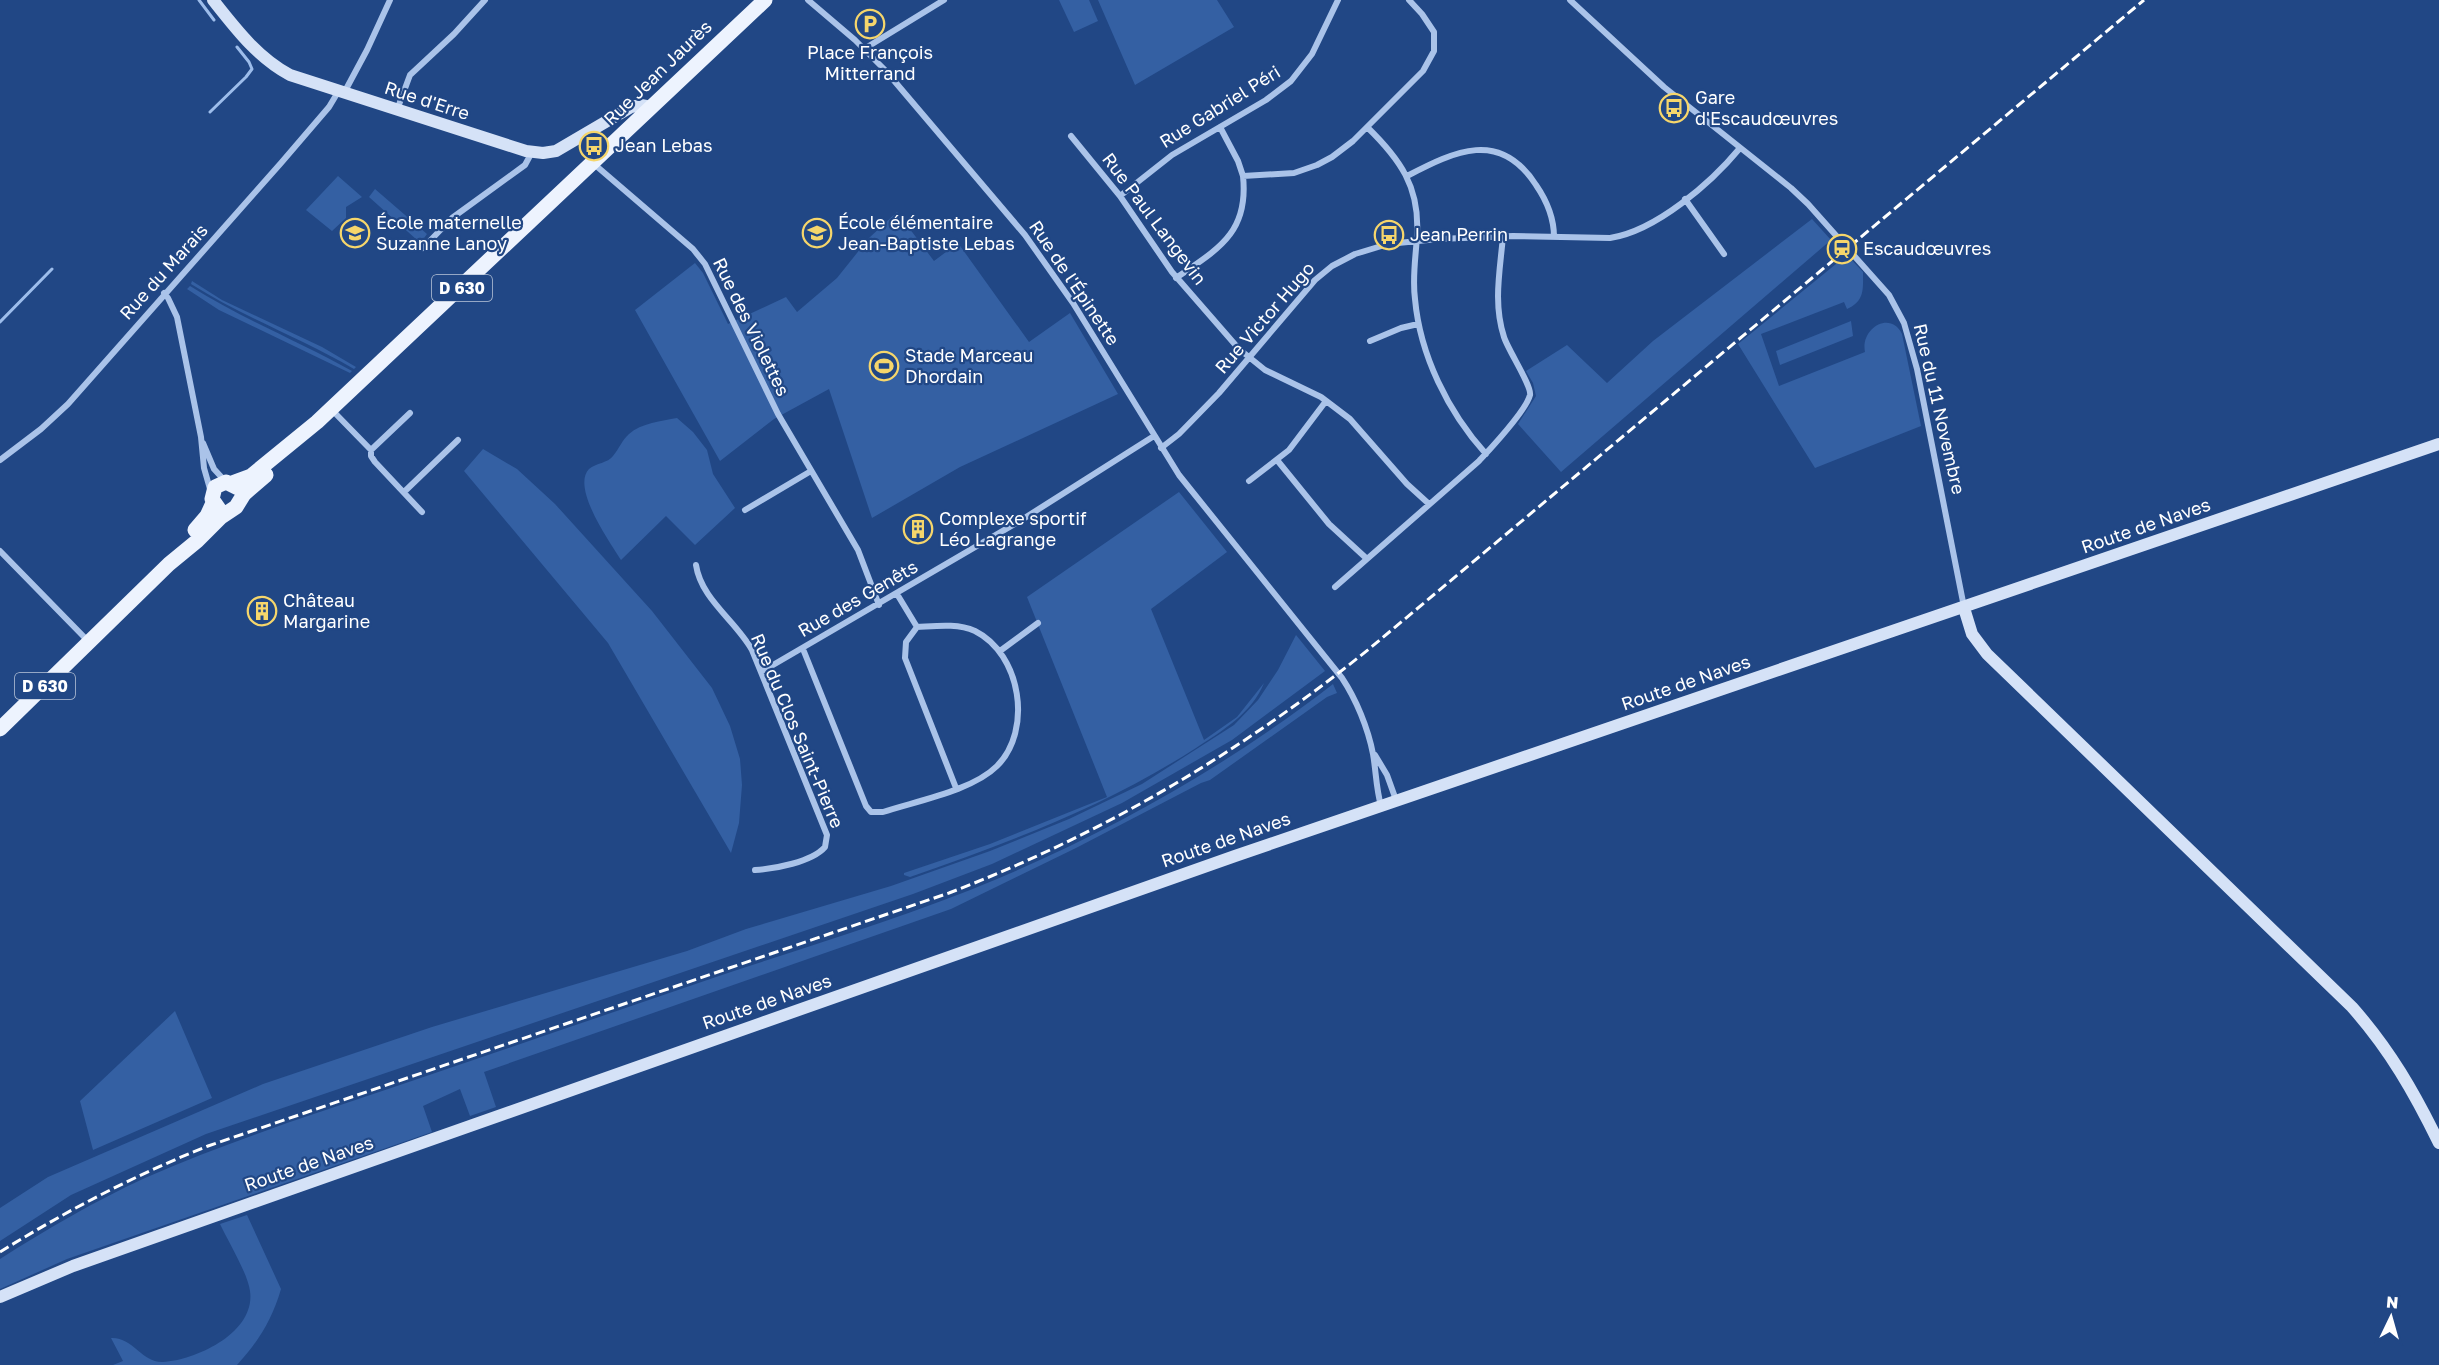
<svg xmlns="http://www.w3.org/2000/svg" width="2439" height="1365" viewBox="0 0 2439 1365" font-family="'Golos Text',sans-serif">
  <style>
    .green { fill: #3460a3 }
    .lines { fill: none; stroke-linecap: round; stroke-linejoin: round }
    .stream { stroke: #9dbdeb; stroke-width: 3 }
    .street { stroke: #aac3e9; stroke-width: 6 }
    .secondary { stroke: #d5e2f7; stroke-width: 12 }
    .primary { stroke: #edf3fe; stroke-width: 15 }
    .rail { stroke: #fff; stroke-width: 3; stroke-dasharray: 10 4.5; stroke-linecap: butt }
    .labels { text-anchor: middle; stroke-width: 4.5; stroke-linejoin: round; paint-order: stroke }
    .shield { fill: #214785; stroke: #bcc8da; stroke-width: 1.5 }
    .shield-label { font-size: 16px; font-weight: bold; fill: #fff }
    .poi-label { font-size: 18px; fill: #fff; stroke: #214785; text-anchor: start }
    .street-label { font-size: 18px; fill: #fff; stroke: #214785 }
  </style>
  <rect width="100%" height="100%" fill="#214785"/>
  <path class="green" d="M1059,0h30l9,21 -24,11z
    M1098,0h119l17,27 -99,58z
    M338,176l24,21 -16,10v11l-14,13 -26,-21z
    M375,189l52,45 -5,7 -5,-1 -48,-43z
    M897,212l37,49 24,-18 71,99 41,-29 48,81 -158,73 -88,51 -43,-129 -55,30 -54,42 -85,-151 60,-47 8,10 25,51 58,-27 11,15 40,-34 32,-40z
    M1812,219l19,21 -270,232 -43,-48 18,-28 -3,-13 -7,-12 41,-26 40,38 46,-42z
    M1847,255l16,17c0,17 2,29 -16,37l-3,-7 -83,32 18,52 86,-34c-5,-24 26,-42 37,-18l19,92 -106,42 -77,-124z
    M192,281l30,19 100,47 34,20 -2,2c-53,-31 -111,-52 -163,-85z
    M190,286c52,33 109,55 162,85l-2,2 -131,-63 -32,-21z
    M1851,321l2,15 -73,29 -4,-14z
    M677,418l16,14 14,18 6,24 22,34 -40,37 -29,-29 -45,44c-11,-18 -50,-72 -32,-91 7,-6 19,-6 24,-13 6,-7 9,-16 16,-22 12,-11 33,-13 48,-16z
    M483,449l34,20 38,35 97,107 60,77 18,38 10,33 2,26 -3,38 -8,30 -123,-210 -144,-172z
    M1179,492l48,60 -76,57 53,131 33,-23 27,-34c-12,30 -42,48 -68,65 -92,59 -183,93 -286,129l-6,-2v-2l86,-29 117,-47 -80,-200z
    M1296,635l29,36 -93,69 -110,63 -130,61 -79,30 -707,240 -135,61 -71,46v-33l48,-31 215,-93 169,-57 255,-76 59,-22 145,-43 99,-35 79,-32 73,-35 92,-59 24,-25 20,-30z
    M1333,684l4,9 -10,4 -117,83 -9,3 -125,65 -125,61 -467,163 12,35 -26,9 -10,-27 -37,17 9,26 -365,127 -67,30v-30c47,-30 95,-58 145,-81 47,-21 95,-38 142,-55 143,-48 286,-97 429,-146 93,-31 190,-60 281,-98 120,-51 233,-115 336,-195z
    M175,1011l37,87 -119,52 -13,-49z
    M247,1215l34,74c-9,31 -23,53 -44,76h-124l10,-4 -12,-23c22,-1 31,25 52,24 34,-2 93,-30 87,-71 -2,-17 -22,-50 -30,-67z"/>
  <g class="lines">
    <path class="stream" d="M199,0l15,20
      M210,112l36,-35 6,-8 -3,-7 -12,-15
      M0,322l52,-53"/>
    <path class="street" d="M808,0l47,40 30,30 140,165 48,68 106,172 163,203c14,21 26,50 31,76 3,17 3,34 8,52
      M1570,0l94,87 127,101 17,16 81,91 15,28 13,46 47,238
      M864,49l80,-49
      M344,93l23,-43 23,-50
      M397,110l13,-35 44,-41 31,-34
      M1220,127l18,34 5,15
      M1367,127c33,32 53,60 50,108 -1,21 -5,42 -2,64 5,56 33,113 71,155
      M1071,136l49,60 52,76 67,77 26,21 56,27 29,22 57,65 22,20
      M594,164l99,85 12,15 73,150 80,136 21,55
      M1407,176c48,-25 93,-47 129,9 11,16 18,32 18,52
      M1120,196l52,-41 94,-55 25,-19 21,-27 26,-54
      M1685,199l39,55
      M423,248l29,-30 73,-53 7,-13
      M1176,278c42,-29 73,-45 67,-102l51,-3 23,-8 15,-8 21,-16 70,-70 11,-20v-19l-12,-18 -13,-14
      M164,293l4,5 9,19 24,120 3,31 6,21
      M1370,341l31,-13 17,-4
      M332,410l39,40v6l4,6 47,50
      M203,443l11,26 11,12
      M1161,448l18,-14 40,-41 96,-113 17,-14 23,-12 33,-10 50,-5 75,-3 97,2c46,-7 101,-55 130,-90
      M371,450l39,-37
      M0,460l41,-31 27,-25 213,-241 48,-56 9,-15
      M1277,460l52,64 37,34
      M1249,481l40,-31 37,-49
      M404,492l54,-52
      M745,510l66,-39
      M0,551l88,90
      M696,565c5,34 40,56 56,85l75,185 -2,12c-13,15 -51,22 -70,23
      M1335,587l144,-126c12,-13 47,-50 51,-66 2,-9 -22,-45 -26,-58 -11,-34 -4,-66 -1,-101
      M897,594l20,33
      M917,627l-11,15 -1,16 51,130
      M803,649l63,157 5,6h12c33,-11 89,-21 114,-46 36,-36 24,-112 -22,-135 -18,-8 -39,-5 -58,-4
      M1000,651l38,-28
      M761,672l262,-153 131,-83
      M1375,755l12,20 9,25"/>
    <path class="secondary" d="M213,0c23,29 44,57 77,75l236,76 17,2 13,-2 75,-44 10,-2 10,2
      M1964,608l8,26 15,20 365,353c38,43 62,85 87,136
      M0,1297l73,-31 1162,-410 1204,-412"/>
    <path class="primary" d="M232,483l19,-7 66,-54 448,-422
      M219,509l-7,-10 3,-12 11,-5 12,6
      M195,530l12,-14 6,-13
      M0,729l169,-165 28,-23 24,-24 15,-10 8,-13 22,-19"/>
    <path class="rail" d="M0,1252c66,-41 135,-77 208,-106l741,-253c154,-59 292,-141 420,-244l775,-649"/>
  </g>
  <defs>
    <g id="parking-ring" transform="scale(1.5)"><circle r="9.5" fill="#214785" stroke="#f6d66b" stroke-width="1.5"/><path d="M-3.5-5.5H1a3.5 3.5 0 0 1 0 7H-1V5.5H-3.5ZM-1-3.4V-.6H.8a1.4 1.4 0 0 0 0-2.8Z" fill="#f6d66b"/></g>
    <g id="bus-ring" transform="scale(1.5)"><circle r="9.5" fill="#214785" stroke="#f6d66b" stroke-width="1.5"/><path d="M-5-6H5V4H4V6H2V4H-2V6H-4V4H-5ZM-3.5-4V0h7V-4ZM-3.5 1.2v1.5H-2V1.2ZM2 1.2v1.5H3.5V1.2Z" fill="#f6d66b"/></g>
    <g id="school-ring" transform="scale(1.5)"><circle r="9.5" fill="#214785" stroke="#f6d66b" stroke-width="1.5"/><path d="M0-5L7-2L0 1L-7-2ZM-4 1L0 2.5L4 1V4Q0 6-4 4Z" fill="#f6d66b"/></g>
    <g id="station-ring" transform="scale(1.5)"><circle r="9.5" fill="#214785" stroke="#f6d66b" stroke-width="1.5"/><path d="M-3-6H3Q5-6 5-4V2Q5 4 3 4L4.5 6H3L1.5 4h-3L-3 6H-4.5L-3 4Q-5 4-5 2V-4Q-5-6-3-6ZM-3.5-4v3h7v-3ZM-3.5 1v1.5H-2V1ZM2 1v1.5H3.5V1Z" fill="#f6d66b"/></g>
    <g id="stadium-ring" transform="scale(1.5)"><circle r="9.5" fill="#214785" stroke="#f6d66b" stroke-width="1.5"/><path d="M0-5a6.5 5 0 1 0 0 10a6.5 5 0 1 0 0-10ZM-3.5-1.8h7v3.6h-7Z" fill="#f6d66b"/></g>
    <g id="building-ring" transform="scale(1.5)"><circle r="9.5" fill="#214785" stroke="#f6d66b" stroke-width="1.5"/><path d="M-4-6H4V6H1V3H-1V6H-4ZM-2.5-4.3h1.7v1.8h-1.7ZM.8-4.3h1.7v1.8H.8ZM-2.5-1h1.7V.8h-1.7ZM.8-1h1.7V.8H.8Z" fill="#f6d66b"/></g>
  </defs>
  <g fill-rule="evenodd">
    <use href="#parking-ring" x="870" y="24"/>
    <use href="#bus-ring" x="1674" y="108"/>
    <use href="#bus-ring" x="594" y="146"/>
    <use href="#school-ring" x="355" y="233"/>
    <use href="#school-ring" x="817" y="233"/>
    <use href="#bus-ring" x="1389" y="235"/>
    <use href="#station-ring" x="1842" y="249"/>
    <use href="#stadium-ring" x="884" y="366"/>
    <use href="#building-ring" x="918" y="529"/>
    <use href="#building-ring" x="262" y="611"/>
  </g>
  <g class="labels">
    <g class="shield">
      <rect x="432" y="275" width="60" height="26" rx="4.5"/>
      <rect x="15" y="673" width="60" height="26" rx="4.5"/>
    </g>
    <g class="shield-label">
      <text x="462" y="294">D 630</text>
      <text x="45" y="692">D 630</text>
    </g>
    <g class="poi-label">
      <text x="870" y="59" text-anchor="middle">Place François<tspan x="870" dy="21">Mitterrand</tspan></text>
      <text x="1695" y="104">Gare<tspan x="1695" dy="21">d'Escaudœuvres</tspan></text>
      <text x="615" y="152">Jean Lebas</text>
      <text x="376" y="229">École maternelle<tspan x="376" dy="21">Suzanne Lanoy</tspan></text>
      <text x="838" y="229">École élémentaire<tspan x="838" dy="21">Jean-Baptiste Lebas</tspan></text>
      <text x="1410" y="241">Jean Perrin</text>
      <text x="1863" y="255">Escaudœuvres</text>
      <text x="905" y="362">Stade Marceau<tspan x="905" dy="21">Dhordain</tspan></text>
      <text x="939" y="525">Complexe sportif<tspan x="939" dy="21">Léo Lagrange</tspan></text>
      <text x="283" y="607">Château<tspan x="283" dy="21">Margarine</tspan></text>
    </g>
    <g class="street-label">
      <text transform="translate(658 73) rotate(-44)" y="6">Rue Jean Jaurès</text>
      <text transform="translate(427 101) rotate(18)" y="6">Rue d'Erre</text>
      <text transform="translate(1220 107) rotate(-32)" y="6">Rue Gabriel Péri</text>
      <text transform="translate(1154 219) rotate(53)" y="6">Rue Paul Langevin</text>
      <text transform="translate(164 272) rotate(-48)" y="6">Rue du Marais</text>
      <text transform="translate(1074 283) rotate(56)" y="6">Rue de l'Épinette</text>
      <text transform="translate(1265 318) rotate(-49)" y="6">Rue Victor Hugo</text>
      <text transform="translate(751 327) rotate(64)" y="6">Rue des Violettes</text>
      <text transform="translate(1939 409) rotate(77)" y="6">Rue du 11 Novembre</text>
      <text transform="translate(2146 526) rotate(-19)" y="6">Route de Naves</text>
      <text transform="translate(858 599) rotate(-30)" y="6">Rue des Genêts</text>
      <text transform="translate(1686 683) rotate(-19)" y="6">Route de Naves</text>
      <text transform="translate(797 731) rotate(67)" y="6">Rue du Clos Saint-Pierre</text>
      <text transform="translate(1226 840) rotate(-19)" y="6">Route de Naves</text>
      <text transform="translate(767 1002) rotate(-19)" y="6">Route de Naves</text>
      <text transform="translate(309 1164) rotate(-19)" y="6">Route de Naves</text>
    </g>
  </g>
  <g transform="translate(2391 1317) rotate(5)" stroke="#214785" stroke-width="4.5" paint-order="stroke">
  <path d="M0-4.5L10 22L0 15L-10 22Z" fill="#ffffff"/>
  <text y="-9" font-size="16" font-weight="bold" text-anchor="middle" fill="#ffffff">N</text>
  </g>
</svg>
